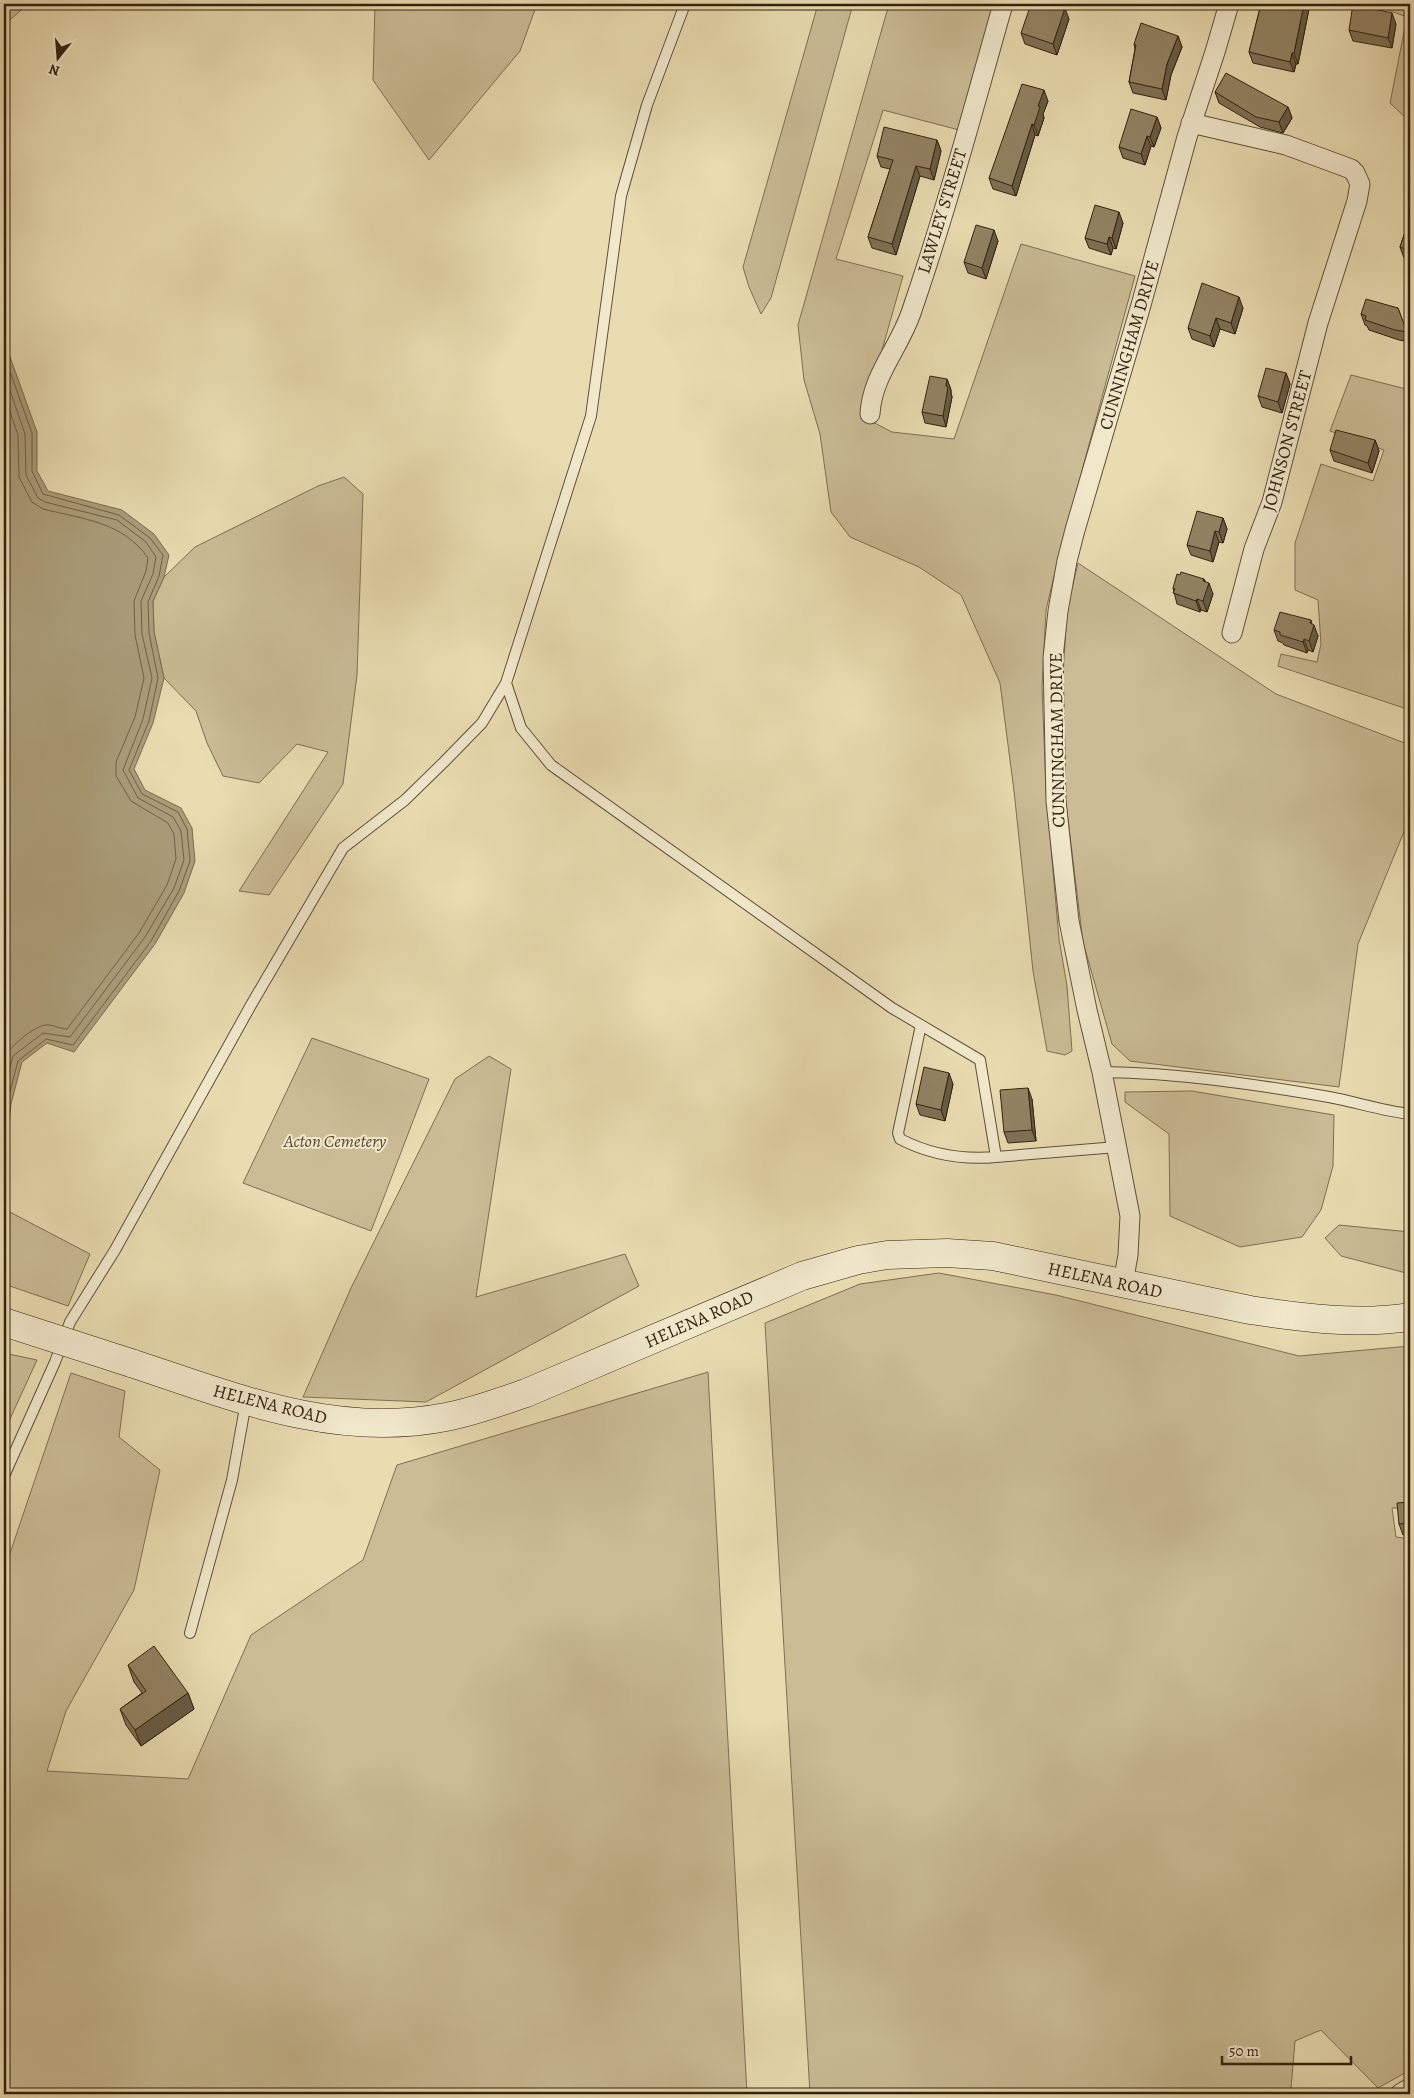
<svg xmlns="http://www.w3.org/2000/svg" width="1414" height="2098" viewBox="0 0 1414 2098" font-family="Alegreya,serif">
  <style>
    .green { fill: #cabc95; stroke: #7e6f52 }
    .water { fill: #ab9d7a; stroke: #7b6c4f }
    .lines { fill: none; stroke-linecap: round; stroke-linejoin: round }
    .shore { stroke: #6f6044; stroke-width: 1 }
    .service-casing { stroke: #605038; stroke-width: 12 }
    .minor-casing { stroke: #605038; stroke-width: 21 }
    .secondary-casing { stroke: #33220f; stroke-width: 29 }
    .service { stroke: #f1e8cc; stroke-width: 10 }
    .minor { stroke: #f1e8cc; stroke-width: 19 }
    .secondary { stroke: #f1e8cc; stroke-width: 28 }
    .secondary-bridge-casing { stroke: #33220f; stroke-width: 29; stroke-linecap: butt }
    .secondary-bridge { stroke: #f1e8cc; stroke-width: 28 }
    .wall { fill: #7e7155; stroke: #33220f }
    .shaded-wall { fill: #665c45; stroke: #33220f }
    .building { fill: #928363; stroke: #33220f }
    .labels { text-anchor: middle; stroke-width: 4; stroke-linejoin: round; paint-order: stroke }
    .street-label { font-size: 18px; fill: #33220f; stroke: #f1e8cc }
    .park-label { font-size: 18px; font-style: italic; fill: #594830; stroke: #f1e8cc }
  </style>
  <rect width="100%" height="100%" fill="#e9dcb1"/>
  <filter id="stains"><feTurbulence type="fractalNoise" baseFrequency=".004" numOctaves="4"/><feColorMatrix values="0 0 0 0 .2 0 0 0 0 .09 0 0 0 0 .02 0 0 0 .5 -.17"/></filter>
  <radialGradient id="worn" r=".72"><stop offset=".6" stop-color="#630" stop-opacity="0"/><stop offset="1" stop-color="#630" stop-opacity=".3"/></radialGradient>
  <path class="green" d="M4,4h24l-24,21z
    M375,4h162l-17,47 -91,109 -56,-80z
    M818,4h35l-82,294 -10,16 -12,-27 -6,-20z
    M889,4h104l-34,126 -76,-20 -47,149 67,17 -40,141 29,15 62,7 67,-195 114,32 -76,279 -13,55 -4,77 4,104 13,148 8,47 5,65 -7,4 -18,-4 -14,-80 -19,-180 -14,-108 -39,-88 -42,-28 -69,-30 -19,-25 -11,-78 -16,-54 -6,-55z
    M1371,4h39v118l-20,-19 17,-86z
    M1351,375l59,15v320l-132,-44 3,-12 36,8 4,-18 -3,-44 -23,-10v-47l26,-79 52,17 11,-31 -54,-19z
    M344,477l19,17 -6,181 -14,109 -74,111 -30,-4 89,-139 -31,-8 -38,39 -36,-7 -16,-33 -11,-32 -32,-33 -10,-46 -1,-31 11,-24 31,-30 123,-61z
    M1078,563l198,131 134,51v72l-52,127 -19,143 -209,-26 -18,-17 -29,-102 -19,-155 -1,-111 4,-66z
    M312,1038l117,41 -58,152 -128,-48z
    M489,1056l22,13 -35,228 149,-43 14,32 -213,116 -123,-5 48,-109 104,-209z
    M1192,1091l142,24 -1,51 -12,44 -19,27 -62,10 -70,-31 -1,-82 -44,-32v-10z
    M4,1209l86,45 -22,52 -64,-22z
    M1339,1225l71,7v42l-69,-18 -16,-18z
    M939,1273l117,22 243,61 111,-10v162h-18l4,29 14,2v531l-32,18 -57,-58 -26,11 -4,47 19,6h-500l-45,-771 95,-39z
    M4,1353l33,7 -33,72z
    M708,1372l39,722h-743v-523l67,-198 54,18 -6,46 41,33 -26,120 -68,121 -19,60 141,8 63,-144 112,-75 34,-95z"/>
  <path class="water" d="M4,340l33,92v39l11,20 74,19 32,24 15,21 -5,22 -11,24 1,31 10,46 -11,45 -19,46 11,21 36,18 11,20 3,33 -11,32 -29,51 -81,108 -27,-9 -25,19 -11,42 -3,31h-4z"/>
  <g class="lines">
    <path class="shore" d="M4,355l28,78v38l11,23 76,21 31,23 13,17 -4,21 -11,26 1,31 9,45 -9,43 -20,49 13,24 36,18 9,17 3,32 -11,30 -28,50 -78,104 -27,-6 -28,22 -11,42 -3,26
      M4,373l21,61 1,41 12,23 7,4 72,18 29,22 10,15 -3,17 -12,27 1,33 10,44 -9,41 -20,51 15,28 35,19 8,14 3,29 -10,28 -29,49 -75,100 -27,-4 -30,23 -9,33
      M4,395l14,40 1,42 13,25 11,7c40,10 80,13 105,49l-2,13 -12,30 1,34 9,43 -9,39 -19,45v14l15,25 37,22 6,11 2,25 -9,26 -28,48 -72,96c-7,0 -14,-5 -22,-4 -12,2 -38,23 -41,35"/>
    <g class="service-casing">
      <path id="service" d="M506,683l15,45 30,37 341,243 88,52 16,97 121,-10
        M921,1025l-23,108 2,6c29,15 63,21 96,18
        M1102,1072c76,1 152,12 227,25 27,5 54,14 81,17
        M4,1476l51,-114 15,-40 45,-72 136,-245 92,-157 62,-48 39,-38 38,-39 24,-40 85,-267 30,-220 26,-91 38,-101
        M190,1633l42,-153 14,-78"/>
    </g>
    <g class="minor-casing">
      <path id="minor" d="M1191,123l95,22 65,24 4,4 5,11 -3,17 -39,122 -46,179 -18,47 -22,84
        M870,414c2,-38 29,-66 41,-101 35,-102 63,-206 92,-309
        M1123,1283l5,-28 2,-39 -28,-144 -15,-62 -18,-89 -13,-120 -3,-143 5,-47 9,-50 8,-31 66,-225 46,-168 28,-85 14,-48
        M1400,2094l10,-6"/>
    </g>
    <g class="secondary-casing">
      <path id="secondary" d="M131,1363c103,34 204,76 315,54 27,-5 54,-15 80,-24l276,-117 56,-16 29,-5 60,-2 46,3 257,54c53,8 107,15 160,7"/>
    </g>
    <use href="#service" class="service"/>
    <use href="#minor" class="minor"/>
    <use href="#secondary" class="secondary"/>
    <g class="secondary-bridge-casing">
      <path id="secondary-bridge" d="M4,1322l127,41"/>
    </g>
    <use href="#secondary-bridge" class="secondary-bridge"/>
  </g>
  <path class="wall" d="M1261,4h49l-12,60h-2l-2,8 -41,-9 -4,-11z
    M1069,19l-12,36 -32,-11 -4,-11z
    M1396,24l-4,24 -39,-7 -4,-11z
    M1178,36l4,11 -11,28 -5,25 -33,-7 -4,-11 6,-33 -1,-5z
    M1215,92l73,15 4,11 -9,15 -23,-6 -41,-24z
    M1048,101l-5,13 1,4 -6,18 -3,-1 -19,61 -23,-7 -4,-11z
    M1157,117l4,11 -7,19 -3,-1 -6,19 -22,-7 -4,-11z
    M937,140l4,11 -7,29 -14,-4 -24,79 -24,-7 -4,-11 22,-68 -9,-2 -4,-11z
    M1410,217v44l-6,-3 -4,-11z
    M1123,223l-7,26 -3,-1 -2,7 -22,-7 -4,-10z
    M998,241l-12,38 -18,-6 -4,-11z
    M1243,308l-8,26 -15,-5 -6,18 -22,-8 -4,-11z
    M1398,308l12,34 -11,-2 -30,-10 -2,-4 -2,-1 -4,-11z
    M1286,373l4,11 -8,29 -20,-6 -4,-11z
    M947,379l4,11v3l1,4 -6,30 -21,-4 -3,-11z
    M1375,440l4,11 -7,22 -38,-12 -4,-11z
    M1223,518l4,11 -4,14 -4,-1 -6,20 -22,-7 -4,-10z
    M1204,579l9,15 -6,18 -6,-2 -1,2 -23,-8 -4,-16z
    M1312,624l6,12 -5,16 -5,-2 -1,3 -23,-8 -1,-2 -5,-2 -4,-11z
    M953,1084l-8,37 -25,-6 -4,-11z
    M1032,1099l4,42 -28,2 -4,-11z
    M1410,1502v32l-7,1 -4,-11z
    M128,1665l60,28 6,16 -53,37 -15,-21 -6,-16 22,-16 -8,-11z"/>
  <path class="shaded-wall" d="M1304,4h6l-12,60 -4,-11z
    M1065,8l4,11 -12,36 -4,-11z
    M1392,13l4,11 -4,24 -4,-10z
    M1178,36l4,11 -11,28 -5,25 -4,-11 5,-25z
    M1292,53l4,11 -2,8 -4,-10z
    M1044,90l4,11 -5,13 1,4 -6,18 -4,-11 4,-19z
    M1288,107l4,11 -9,15 -4,-11z
    M1157,117l4,11 -7,19 -4,-10z
    M1032,124l3,11 -19,61 -4,-10z
    M1147,136l4,10 -6,19 -4,-11z
    M937,140l4,11 -7,29 -4,-11z
    M916,166l4,10 -24,79 -4,-11z
    M1119,212l4,11 -7,26 -4,-11z
    M994,230l4,11 -12,38 -4,-11z
    M1109,237l4,11 -2,7 -4,-11z
    M1239,297l4,11 -8,26 -4,-11z
    M1216,318l4,11 -6,18 -4,-11z
    M1286,373l4,11 -8,29 -4,-11z
    M947,379l4,11v3l1,4 -6,30 -3,-11z
    M1375,440l4,11 -7,22 -4,-10z
    M1223,518l4,11 -4,14 -4,-11z
    M1215,531l4,11 -6,20 -3,-11z
    M1204,579l3,10 2,-6 4,11 -6,18 -4,-11z
    M1197,599l4,11 -1,2 -4,-11z
    M1311,620l2,8 1,-3 4,11 -5,16 -4,-11 1,-18z
    M1304,639l4,11 -1,3 -4,-11z
    M949,1073l4,11 -8,37 -4,-11z
    M1028,1088l4,11 4,42 -4,-11z
    M188,1693l6,16 -53,37 -6,-16z"/>
  <path class="building" d="M1031,4h20l14,4 -12,36 -32,-11z
    M1261,4h43l-10,49h-2l-2,9 -41,-10z
    M1353,4l39,9 -4,25 -39,-8z
    M1141,23l37,13 -11,28 -5,25 -33,-7 7,-37 -2,-1z
    M1226,73l62,34 -9,15 -23,-5 -41,-25z
    M1022,84l22,6 -6,16 2,1 -6,18 -2,-1 -20,62 -23,-8z
    M1131,109l26,8 -7,20 -3,-1 -6,18 -22,-7z
    M884,127l53,13 -7,29 -14,-3 -24,78 -24,-7 25,-77 -16,-4z
    M1095,205l24,7 -7,26 -3,-1 -2,7 -22,-6z
    M1410,217v34l-10,-4z
    M976,225l18,5 -12,38 -18,-6z
    M1202,283l37,14 -8,26 -15,-5 -6,18 -22,-8z
    M1366,299l32,9 9,24 -12,-2 -30,-10 1,-4 -5,-2z
    M1266,368l20,5 -8,29 -20,-6z
    M930,376l17,3 -1,7 2,1 -5,29 -21,-4z
    M1336,430l39,10 -7,23 -38,-13z
    M1197,511l26,7 -4,14 -4,-1 -5,20 -23,-6z
    M1181,572l23,7 -1,2 6,2 -6,18 -6,-2 -1,2 -23,-8 2,-4 -2,-1 4,-14 3,1z
    M1280,612l31,8 -1,3 4,2 -5,16 -5,-2 -1,3 -23,-7v-3l-6,-2z
    M924,1067l25,6 -8,37 -25,-6z
    M1028,1088l4,42 -28,2 -4,-42z
    M1410,1502v21l-11,1 -2,-21z
    M154,1646l34,47 -53,37 -15,-21 26,-18 -18,-26z"/>
  <g class="labels">
    <g class="street-label">
      <text transform="translate(942 211) rotate(-73)" y="6">LAWLEY STREET</text>
      <text transform="translate(1129 345) rotate(-74)" y="6">CUNNINGHAM DRIVE</text>
      <text transform="translate(1287 441) rotate(-75)" y="6">JOHNSON STREET</text>
      <text transform="translate(1057 740) rotate(-91)" y="6">CUNNINGHAM DRIVE</text>
      <text transform="translate(1105 1280) rotate(12)" y="6">HELENA ROAD</text>
      <text transform="translate(699 1319) rotate(-24)" y="6">HELENA ROAD</text>
      <text transform="translate(270 1404) rotate(14)" y="6">HELENA ROAD</text>
    </g>
    <g class="park-label">
      <text x="335" y="1147">Acton Cemetery</text>
    </g>
  </g>
  <rect width="1414" height="2098" fill="none" stroke="#e9dcb1" stroke-width="20"/>
  <rect x="5" y="5" width="1404" height="2088" fill="none" stroke="#33220f" stroke-width="2.5"/>
  <rect x="10" y="10" width="1394" height="2078" fill="none" stroke="#33220f"/>
  <g transform="translate(58 58) rotate(197)" stroke="#f1e8cc" stroke-width="4" paint-order="stroke">
  <path d="M0-4L9 19L0 12L-9 19Z" fill="#33220f"/>
  <text y="-8" font-size="14" font-weight="bold" text-anchor="middle" fill="#33220f">N</text>
  </g>
  <path d="M1222 2056v8h129v-8" fill="none" stroke="#33220f" stroke-width="2.5"/>
  <text x="1229" y="2056" font-size="15" fill="#33220f" stroke="#f1e8cc" stroke-width="4" paint-order="stroke">50 m</text>
  <rect width="100%" height="100%" filter="url(#stains)"/>
  <rect width="100%" height="100%" fill="url(#worn)"/>
</svg>
